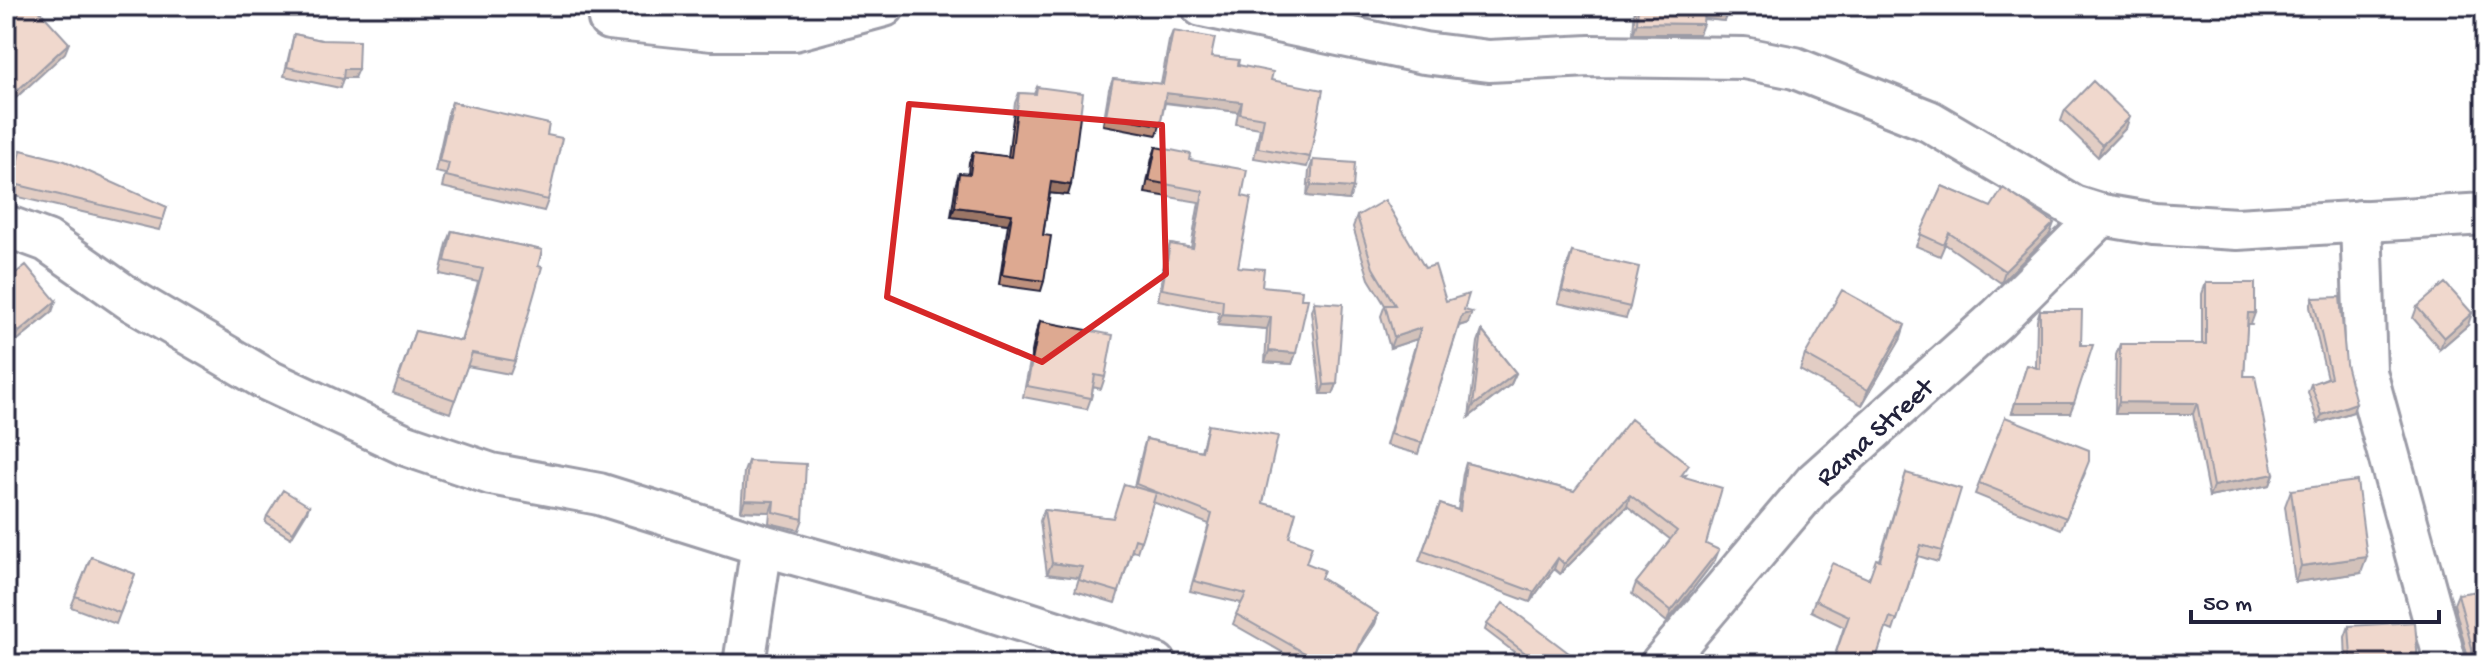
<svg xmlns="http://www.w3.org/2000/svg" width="2491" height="670" viewBox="0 0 2491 670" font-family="'Gochi Hand',sans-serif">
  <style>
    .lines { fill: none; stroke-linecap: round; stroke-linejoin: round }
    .street-casing { stroke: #22223b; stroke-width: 46 }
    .street { stroke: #fff; stroke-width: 40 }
    .wall { fill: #be917d; stroke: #22223b; stroke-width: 2 }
    .shaded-wall { fill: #9b7666; stroke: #22223b; stroke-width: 2 }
    .building { fill: #dda991; stroke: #22223b; stroke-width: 2 }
    .marked { fill: none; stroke: #d62828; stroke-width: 6; stroke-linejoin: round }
    .labels { text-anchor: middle; stroke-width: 8; stroke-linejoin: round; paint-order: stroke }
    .street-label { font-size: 28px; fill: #22223b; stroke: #fff }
  </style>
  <rect width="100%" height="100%" fill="#fff"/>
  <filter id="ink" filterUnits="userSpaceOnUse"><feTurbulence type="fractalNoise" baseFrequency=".0125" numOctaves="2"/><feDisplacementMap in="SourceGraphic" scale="16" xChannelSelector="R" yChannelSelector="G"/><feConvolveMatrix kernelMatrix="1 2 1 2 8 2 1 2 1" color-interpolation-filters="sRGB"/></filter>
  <g filter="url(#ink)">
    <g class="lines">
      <g class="street-casing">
        <g id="street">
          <path d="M1202,6l222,47 65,8 101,-5 154,2 51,10 134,53 144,85 29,9 52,9 83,5 248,-15"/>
          <path d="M609,19l103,11h82l90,-24"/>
          <path d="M2361,221l5,151 80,292"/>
          <path d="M6,226l41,15 84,59 136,80 139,65 85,29 108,20 163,51 189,53 205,66"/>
          <path d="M744,664l18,-119"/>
          <path id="s1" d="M1661,664l154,-182 183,-164 104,-103"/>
        </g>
      </g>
      <use href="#street" class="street"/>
    </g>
    <path class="wall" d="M1635,6h94l-5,15 -21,-2 -4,15h-66z
      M1173,31l38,26 27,8 33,15 39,77 -3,10 -53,-9 6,-30 -24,-4 2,-12 -73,-9 -5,22 -3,10 -54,-10 6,-36 4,-10 48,5 8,-43z
      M294,34l27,6 33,38h-11l-3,10 -56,-12z
      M1037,87l31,108 -18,-2 -7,42 1,46 -3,10 -42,-6 9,-61 -57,-7 5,-34 3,-10 9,1 1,-12 4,-10 35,5 7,-54 4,-10 15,1z
      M452,102l95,33 1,65 -4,11 -102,-24 3,-13 -10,-2 13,-59z
      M2065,110l61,18 -28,29 -37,-36z
      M1156,147l34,13 52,36 -4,71 24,19 34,67 -4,11 -27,-2 2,-33 -49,-4 1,-13 -61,-12 8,-45 4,-11 21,4 8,-46 -54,-9 7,-35z
      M21,150l146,57 -8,23 -149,-35 8,-34z
      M1313,160l40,28 -4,12 -42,-4 2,-25z
      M1942,186l108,48 -49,49 -56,-39 -5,12 -24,-10z
      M1357,216l68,52 21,33 18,9 4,13 -9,3 -41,128 -32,-9 31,-106 -27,9 -9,-32 4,-11 -16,-26 -16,-52z
      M452,231l90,19 -27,111 -5,13 -43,-8 -17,47 -57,-20 22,-62 46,10 17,-59 -38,-8 7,-30z
      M1572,252l58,55 -4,11 -68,-15 10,-40z
      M6,281l46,31 -38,31 -5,-6 -3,3z
      M2206,283l45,41h-4l-3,52 30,98 -4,11 -61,12 -16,-83h-78l1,-59 4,-11h82v-50z
      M2313,298l40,114 -35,11 -10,-31 3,-8 16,-6 -17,-71z
      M1314,302l23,82 -4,10h-12l-10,-83z
      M2417,307l51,18 -28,24 -27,-31z
      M2040,310l30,103h-58l15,-48 9,3 1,-48z
      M1040,321l65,56 -4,12 -8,-2 -2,11 -4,11 -64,-12 13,-65z
      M1482,331l34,42 -5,11 -42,33 9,-75z
      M1900,340l-38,65 -62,-35 5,-15z
      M2005,417l80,56 -24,56 -86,-35z
      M1208,425l98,138 15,15 57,36 -3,10 -16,24 -7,16h-49l-70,-40 8,-21 -51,-12 19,-67 -56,-22 -16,50 -5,-1 -17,52 -40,-12 4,-13 -32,-4 -7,-53 4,-11 69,8 21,-31 9,-38 3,-10 55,12z
      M748,461l55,58 -4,11 -30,-7 1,-11 -29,-1 3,-39z
      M1466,463l108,28 112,-16 -2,2 22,67 9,16 -48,62 -35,-28 4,-11 35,-43 -44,-34 -67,68 -6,-5 -24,33 -111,-41 21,-57 18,6 5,-37z
      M1906,473l36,78 -4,11 -20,-6 -25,75 -7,-3 -12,36h-42l12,-37 -33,-16 4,-11 53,-21 11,-19z
      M2291,490l70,83 -66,9 -10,-76z
      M309,506l-2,6 -16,26 -26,-16 2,-6z
      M91,557l44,17 -19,50 -45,-17z
      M2458,594l27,70h-17v-6l-14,-54z
      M1487,624l95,40h-52l-45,-34z
      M2349,626l69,38h-72l-1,-27z"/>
    <path class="shaded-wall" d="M1704,8l24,3 -4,10 -24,-3z
      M1637,23l66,1 -4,10h-66z
      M69,43l-4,10 -59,54v-6z
      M344,69h14l-4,9h-14z
      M1166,93l76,9 -4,10 -75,-10z
      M2130,117l-4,11 -28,29 4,-12z
      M1051,182l20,3 -3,10 -21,-2z
      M1311,185l42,3 -4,12 -42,-4z
      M955,207l57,7 -4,10 -57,-7z
      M2054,223l-4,11 -49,49 4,-12z
      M56,301l-4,11 -38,31 5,-11z
      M1472,312l-4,11 -10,3 4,-11z
      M2248,313h7l-4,11h-7z
      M2472,313l-4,12 -28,24 4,-11z
      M1222,314l49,3 -4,12 -49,-4z
      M1905,325l-5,15 -38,65 6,-15z
      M13,326l-4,11 -3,3 1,-8z
      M1421,328l-4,11 -27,9 4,-11z
      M1269,351l27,2 -4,11 -27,-2z
      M1516,373l-5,11 -42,33 4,-11z
      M1337,384l-4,10h-12l3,-9z
      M2119,402l78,1 -4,11h-78z
      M2015,403h59l-4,10h-58z
      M2356,403l-3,9 -35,11 4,-8z
      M2274,474l-4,11 -61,12 4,-11z
      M1630,495l-3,11 -67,68 4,-10z
      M745,500l29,1 -4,11 -29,-1z
      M1719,550l-4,10 -48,62 4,-11z
      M2367,557l-6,16 -66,9 6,-16z
      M1558,558l-4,11 -24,33 4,-10z
      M1052,563l31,4 -4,11 -32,-4z
      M1378,614l-3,10 -16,24 4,-10z
      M2351,657h11l-2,7h-12z"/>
    <path class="building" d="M23,6h12l34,37 -63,58v-55l7,-31z
      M1638,6h91l-1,5 -24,-3 -1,16 -66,-1z
      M1173,31l42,7 -4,19 28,3 -1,5 35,7 -2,8 52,10 -13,67 -52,-9 6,-30 -24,-4 2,-12 -76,-9 -6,32 -54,-10 7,-36 50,5z
      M294,34l27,6 38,1 -1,28h-14l-1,10 -56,-12z
      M2093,81l37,36 -28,28 -37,-35z
      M1037,87l46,6 -12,92 -20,-3 -8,53 8,1 -7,45 -42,-6 10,-61 -57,-7 4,-34 11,1 3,-22 38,5 8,-64 17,1z
      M452,102l97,22 -2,11 15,3 -14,62 -102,-24 3,-13 -10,-2z
      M1156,147l35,7 -1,6 57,10 -5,26 9,2 -13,69 26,2 -2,17 40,4 -1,9h7l-12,54 -27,-2 2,-34 -49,-3 1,-14 -61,-11 8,-45 23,4 10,-57 -54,-10z
      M21,150l44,11 102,46 -4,13 -149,-36z
      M1313,160l42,3 -2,25 -42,-3z
      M1942,186l49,21 12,-19 51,35 -49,48 -56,-38 -5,12 -24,-11z
      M1385,200l40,68 10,-3 11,36 23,-7 -5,16 8,2 -10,3 -40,128 -32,-9 31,-106 -27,9 -9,-32h10l-22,-37 -16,-52z
      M452,231l90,19 -4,16 4,1 -27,94 -43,-8 -17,47 -57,-20 17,-49 47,10 21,-72 -38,-8z
      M1572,252l67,15 -9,40 -68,-16z
      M26,265l30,36 -37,31 -6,-6 -6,6 -1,-51z
      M2206,283h49v30h-7l-4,63h11l19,98 -61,12 -16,-83 -78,-1 1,-58h86z
      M2445,283l27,30 -28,25 -27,-31z
      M1842,290l63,35 -37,65 -63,-35z
      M2340,297l6,67 10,39 -34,12 -11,-31 20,-7 -18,-79z
      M1314,302l29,2 -6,80 -13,1z
      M2040,310h42l-1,35h12l-19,58h-59l12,-38 13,4z
      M1040,321l73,14 -8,42 -10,-2 -4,23 -64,-12z
      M1482,331l34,42 -43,33z
      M2005,417l84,33v11l-23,57 -87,-35z
      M1631,419l58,46 -8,11 41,12 -16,56 13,6 -48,61 -35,-28 41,-52 -47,-36 -66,69 -6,-6 -24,34 -111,-41 17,-47 20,7 6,-48 108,28z
      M1208,425l70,11 -15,67 33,9 -7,25 23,9 -6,17 18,7 -3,8 57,36 -15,24 -11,26h-45l3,-8 -74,-42 10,-20 -52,-13 18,-67 -76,-30 10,-45 56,12z
      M748,461l58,3 -3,55 -30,-7 1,-11 -29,-1z
      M1906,473l55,16 -19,62 -21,-6 -24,75 -7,-3 -16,47h-22l-18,-6 15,-42 -34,-16 17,-37 37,16 7,-20 4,1z
      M2357,481l10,76 -66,9 -10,-76z
      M1124,484l32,9 -15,48 -6,-2 -16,53 -40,-12 4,-13 -31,-4 -8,-53 69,8z
      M283,490l26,16 -16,26 -26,-16z
      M91,557l44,17 -15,39 -45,-17z
      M2485,590v74h-12l-1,-16 -14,-54z
      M1503,603l79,60 -1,1h-41l-53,-40z
      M2415,622l3,42h-55l-1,-7h-11l-2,-31z"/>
  </g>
  <path d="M0 0H2491V670H0ZM909,104l253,21 4,149 -124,88 -155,-65z" fill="#fff" fill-opacity=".55" fill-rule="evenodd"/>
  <path class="marked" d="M909,104l253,21 4,149 -124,88 -155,-65z"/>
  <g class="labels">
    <g class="street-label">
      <text dy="10" stroke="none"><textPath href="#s1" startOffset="316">Rama Street</textPath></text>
    </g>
  </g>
  <rect width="2491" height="670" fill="none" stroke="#fff" stroke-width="32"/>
  <rect x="16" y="16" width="2459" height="638" fill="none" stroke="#22223b" stroke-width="3" filter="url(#ink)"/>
  <path d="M2191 610v12h248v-12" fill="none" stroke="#22223b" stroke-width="4"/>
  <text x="2203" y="610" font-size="24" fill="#22223b" stroke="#ffffff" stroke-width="6" paint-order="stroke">50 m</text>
</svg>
